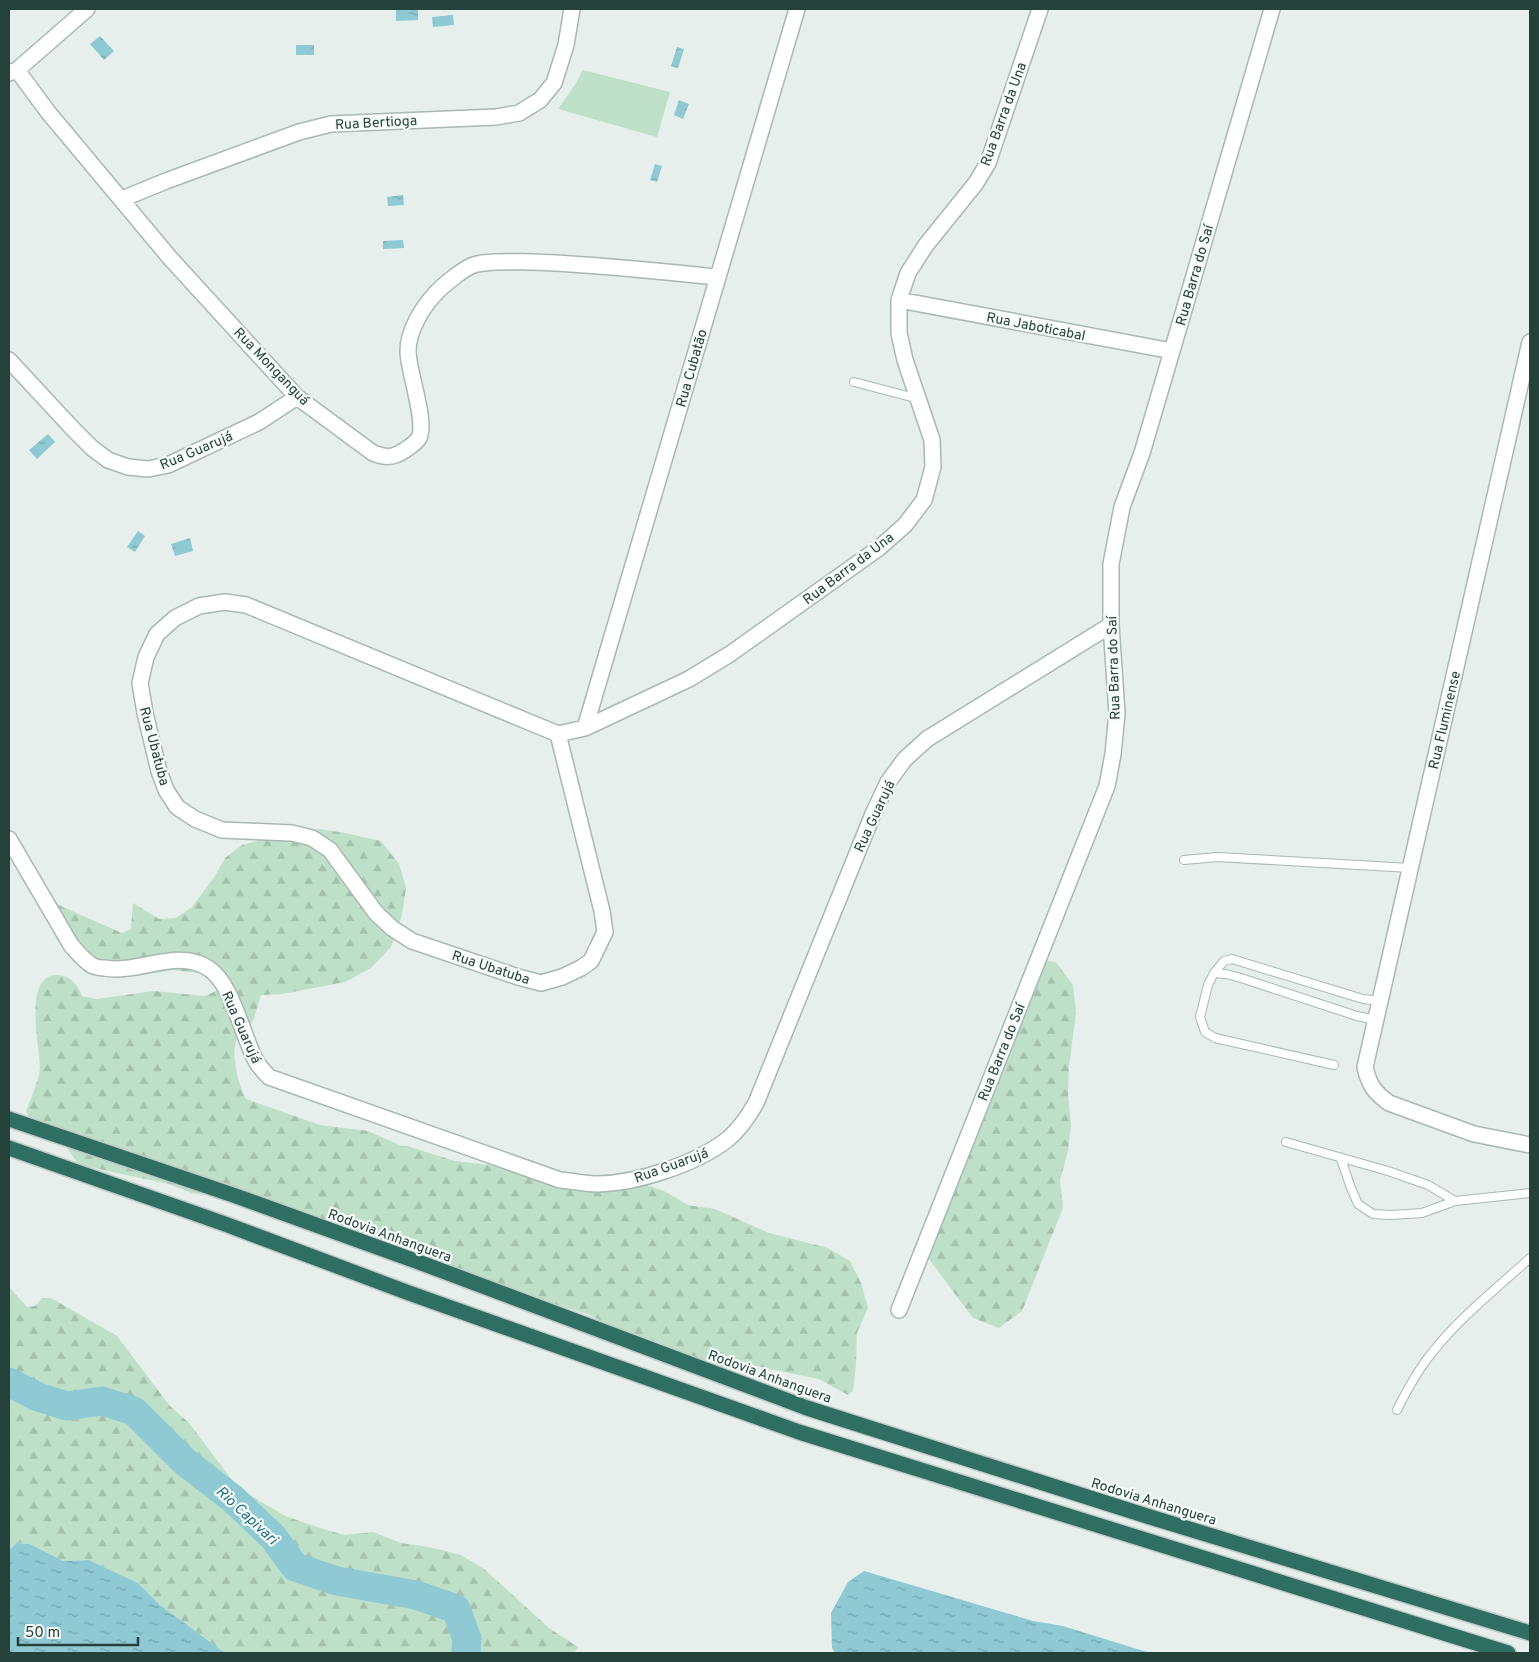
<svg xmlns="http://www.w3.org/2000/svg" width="1539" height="1662" viewBox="0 0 1539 1662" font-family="Overpass,sans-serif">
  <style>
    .forest { fill: url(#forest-firs) }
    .pitch { fill: #bfe0c8 }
    .water { fill: url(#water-ripples) }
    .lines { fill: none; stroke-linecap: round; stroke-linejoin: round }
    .river { stroke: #8ec9d4; stroke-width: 29 }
    .lane-casing { stroke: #a8b8b2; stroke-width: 10 }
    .street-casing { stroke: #a8b8b2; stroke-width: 18 }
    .highway-casing { stroke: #c2cac8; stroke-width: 18 }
    .lane { stroke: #fff; stroke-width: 8 }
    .street { stroke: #fff; stroke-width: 15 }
    .highway { stroke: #2f6f62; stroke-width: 15 }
    .labels { text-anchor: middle; stroke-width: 4.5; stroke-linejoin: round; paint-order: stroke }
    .street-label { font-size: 14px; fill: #24423a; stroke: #f7fbf9 }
    .water-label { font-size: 15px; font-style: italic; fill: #1c6f80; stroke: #f7fbf9 }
  </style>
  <defs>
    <pattern id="forest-firs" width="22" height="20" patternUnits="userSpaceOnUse" patternTransform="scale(1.25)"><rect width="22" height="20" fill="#bfe0c8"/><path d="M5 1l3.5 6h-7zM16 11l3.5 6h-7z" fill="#a4c1ad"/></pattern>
    <pattern id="water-ripples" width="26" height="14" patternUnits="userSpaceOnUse" patternTransform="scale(1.25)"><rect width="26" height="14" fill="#8ec9d4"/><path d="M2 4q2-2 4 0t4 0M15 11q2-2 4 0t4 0" fill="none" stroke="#74a5ad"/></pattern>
  </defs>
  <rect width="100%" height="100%" fill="#e6efeb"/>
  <path class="forest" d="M319,829l26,4 36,8 18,23 7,24 -4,27 -11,32 -20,21 -26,14 -62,12 -22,1c-4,11 -6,28 -15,36 -3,4 -8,6 -10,11 -5,15 3,44 10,57l74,26 48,6 34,15h5l48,15 60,7 41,12 84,2 26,10 22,13 27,4 54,24 59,15 22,13 11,22 7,25 -11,25 -1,31 -3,27 -5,4 -29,-16 -74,-15 -13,5 -24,-3 -64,-25 -57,-27 -101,-31 -62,-21 -73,-33 -98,-28 -61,-8 -24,-9 -78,-17 -13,-5 -20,-28 -22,-9 -9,-13c4,-12 13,-32 14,-44 0,-20 -18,-95 18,-93 13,1 19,9 24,21l14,3 58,-8 51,5 11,-5 4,-9 -8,-7 -38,-5 -34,5 -28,-2 -34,-23 -24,-47 68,30 9,-4 2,-26 26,16 17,-1 16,-11 23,-31 10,-18 17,-13 49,-13z
    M1029,959l27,3 17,23 3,28 -7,53 -1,30 3,28 -3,27 -8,29 3,28 -41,103 -23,17 -26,-10 -50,-67 109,-288z
    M9,1287l18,20 8,-1 7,-8h9l66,38 53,70 19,17 49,65 47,28 35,12 24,7 29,-3 28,11 28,4 32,8 23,14 65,59 29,19 -4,6h-349l-65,-48 -22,-22 -49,-23 -26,1 -33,-17 -12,-1 -9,7z"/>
  <path class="pitch" d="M583,70l87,22 -13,45 -99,-28 17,-24z"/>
  <path class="water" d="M396,9h22v11l-22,1z
    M453,15l1,10 -21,2 -1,-10z
    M100,36l14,15 -10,9 -14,-16z
    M296,45h18v10h-18z
    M677,47l7,2 -6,19 -7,-2z
    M679,100l10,4 -6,15 -9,-4z
    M655,164l7,2 -5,16 -7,-2z
    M403,195l1,10 -16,1 -1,-9z
    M403,240l1,8 -21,1v-8z
    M48,434l7,8 -18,17 -8,-9z
    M138,531l7,5 -10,16 -8,-5z
    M190,538l3,13 -18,5 -4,-12z
    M17,1543l13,1 33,17 26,-1 49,23 22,22 65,48h-216v-103z
    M864,1571l169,50 30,5 87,27h-315l-3,-5 -1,-35 17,-31z"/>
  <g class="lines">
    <path class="river" d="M9,1382l29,15 29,9 35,-5 32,10 50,50 49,38 40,38 22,30 42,14 79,14 40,14 11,30 -1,14"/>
    <g class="lane-casing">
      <path id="lane" d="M854,382l65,17
        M1184,860l33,-3 194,11
        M1214,973l10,-12 8,-2 131,40 17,2
        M1334,1065l-119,-27 -10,-6 -5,-15 8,-32 6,-12 12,1 15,4 116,38 19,4
        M1286,1142l102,29 40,14 27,16
        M1341,1159l10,29 7,16 15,10 18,1 31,-2 33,-12 75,-8
        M1397,1410c10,-20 20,-39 34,-56 28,-36 66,-66 99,-96"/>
    </g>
    <g class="street-casing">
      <path id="street" d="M17,70l31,42 122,146 127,139 76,56c13,5 20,5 32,-3 4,-3 11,-7 14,-12 8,-17 -11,-67 -11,-87 0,-20 14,-43 27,-57 7,-8 27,-24 36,-28 13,-6 46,-4 61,-4 62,2 123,9 185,15
        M9,73l8,-3 70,-61
        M122,199l44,-18 133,-49 32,-8 165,-7 23,-4 21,-13 14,-17 12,-38 6,-36
        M899,300l273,51
        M1530,342l-165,725c4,18 9,25 24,36l85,31 56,11
        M9,360l64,69 19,19 16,12 20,7 20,2 20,-4 91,-43 38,-25
        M225,602l21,3 312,129 44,177 3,21 -14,29 -10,7 -19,9 -21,6 -23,-6 -106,-36 -20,-13 -16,-15 -46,-63 -18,-12 -20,-5 -70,-3 -27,-11 -18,-12 -11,-17 -7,-19 -14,-58 -5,-30 6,-26 11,-23 18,-16 24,-12z
        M585,728l212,-719
        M558,734l27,-6 104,-49 41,-25 149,-106 26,-23 19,-25 9,-33 -1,-27 -27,-80 -6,-27v-33l9,-27 18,-28 50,-62 12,-20 52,-154
        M9,839l62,106c6,7 13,16 22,21 3,1 7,2 11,2 35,6 73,-20 104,0 24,15 34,66 47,91 3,7 9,12 14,18l291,103c13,1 26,4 38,4 40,-1 98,-20 130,-45 12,-10 20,-22 28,-36l117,-289 15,-32 17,-23 22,-20 184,-114
        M899,1310l208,-524 6,-32 4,-41 -6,-88v-61l11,-57 20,-54 30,-102 100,-342"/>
    </g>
    <g class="highway-casing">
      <path id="highway" d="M9,1119l224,76 191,69 383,144 343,109 380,116
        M9,1148l216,76 184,69 390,139 709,221"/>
    </g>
    <use href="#lane" class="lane"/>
    <use href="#street" class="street"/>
    <use href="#highway" class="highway"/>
  </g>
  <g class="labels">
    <g class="street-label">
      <text transform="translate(1003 114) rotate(-70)" y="5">Rua Barra da Una</text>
      <text transform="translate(376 122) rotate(-3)" y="5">Rua Bertioga</text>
      <text transform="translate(1194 275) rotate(-74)" y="5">Rua Barra do Saí</text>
      <text transform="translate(1036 326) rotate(11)" y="5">Rua Jaboticabal</text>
      <text transform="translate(272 366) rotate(46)" y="5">Rua Monganguá</text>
      <text transform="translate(691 368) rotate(-74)" y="5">Rua Cubatão</text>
      <text transform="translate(196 450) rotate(-23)" y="5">Rua Guarujá</text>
      <text transform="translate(848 568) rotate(-37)" y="5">Rua Barra da Una</text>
      <text transform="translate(1113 668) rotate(-92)" y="5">Rua Barra do Saí</text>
      <text transform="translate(1444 720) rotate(-77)" y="5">Rua Fluminense</text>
      <text transform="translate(155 746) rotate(75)" y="5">Rua Ubatuba</text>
      <text transform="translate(874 816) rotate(-65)" y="5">Rua Guarujá</text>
      <text transform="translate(491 967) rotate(18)" y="5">Rua Ubatuba</text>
      <text transform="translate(242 1027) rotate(66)" y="5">Rua Guarujá</text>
      <text transform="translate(1001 1052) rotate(-68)" y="5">Rua Barra do Saí</text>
      <text transform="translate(671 1165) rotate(-20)" y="5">Rua Guarujá</text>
      <text transform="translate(390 1235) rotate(20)" y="5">Rodovia Anhanguera</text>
      <text transform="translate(770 1376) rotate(20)" y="5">Rodovia Anhanguera</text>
      <text transform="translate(1154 1501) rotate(17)" y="5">Rodovia Anhanguera</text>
    </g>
    <g class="water-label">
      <text transform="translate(247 1515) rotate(43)" y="5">Rio Capivari</text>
    </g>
  </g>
  <rect width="1539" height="1662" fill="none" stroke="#24423a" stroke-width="20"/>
  <path d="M18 1637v8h120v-8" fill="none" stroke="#24423a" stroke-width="2.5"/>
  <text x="25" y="1637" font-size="15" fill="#24423a" stroke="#f7fbf9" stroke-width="4" paint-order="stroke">50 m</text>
</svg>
